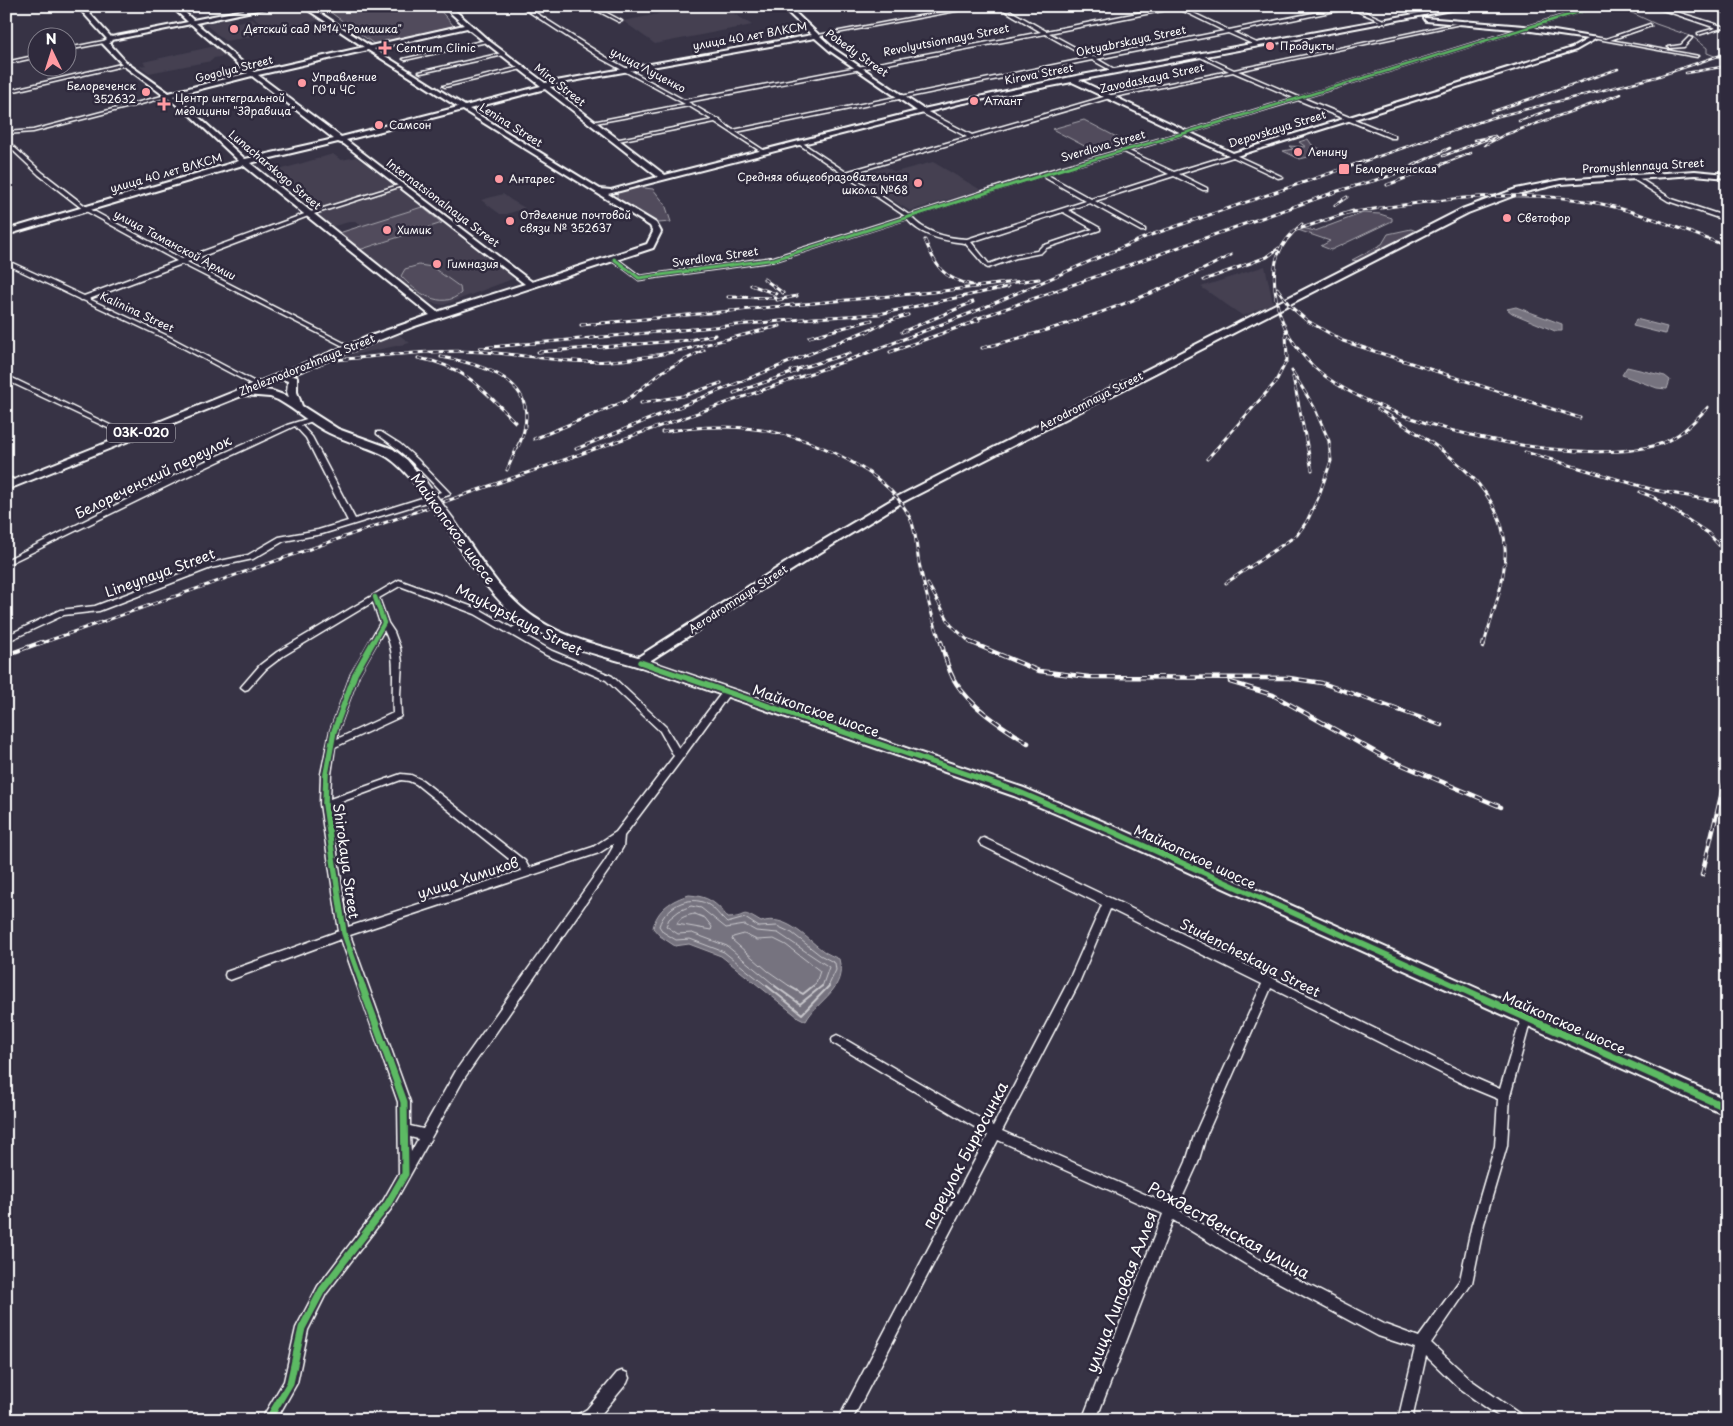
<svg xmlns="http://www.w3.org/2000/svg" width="1733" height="1426" viewBox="0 0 1733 1426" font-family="'Playpen Sans',sans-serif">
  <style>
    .built { fill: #444051 }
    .green { fill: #514c5c; stroke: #a8a6ae }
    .water { fill: #76737f; stroke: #adabb2 }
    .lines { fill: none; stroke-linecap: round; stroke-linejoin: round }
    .shore-far1 { stroke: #c8c7cc; stroke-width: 1 }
    .shore { stroke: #c8c7cc; stroke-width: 2 }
    .stream { stroke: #adabb2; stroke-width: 1 }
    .street-casing { stroke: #fff; stroke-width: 3 }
    .secondary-casing { stroke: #fff; stroke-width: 4 }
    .primary-casing { stroke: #fff; stroke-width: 4 }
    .street { fill: #2f2a3d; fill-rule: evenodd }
    .secondary { fill: #2f2a3d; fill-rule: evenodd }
    .primary { fill: #2f2a3d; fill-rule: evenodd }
    .rail-far2-casing { stroke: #fff; stroke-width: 2.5 }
    .rail-far1-casing { stroke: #fff; stroke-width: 3 }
    .rail-casing { stroke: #fff; stroke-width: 4.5 }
    .rail-far2 { stroke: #2f2a3d; stroke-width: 1; stroke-dasharray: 4; stroke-linecap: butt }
    .rail-far1 { stroke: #2f2a3d; stroke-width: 2; stroke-dasharray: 5; stroke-linecap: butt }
    .rail { stroke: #2f2a3d; stroke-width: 2.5; stroke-dasharray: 8; stroke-linecap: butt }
    .primary-bridge-casing { stroke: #fff; stroke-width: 14; stroke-linecap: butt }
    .primary-bridge { stroke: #2f2a3d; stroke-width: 11 }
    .cycleway-far4-casing { stroke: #2f2a3d; stroke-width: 4.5 }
    .cycleway-far3-casing { stroke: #2f2a3d; stroke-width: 5 }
    .cycleway-far2-casing { stroke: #2f2a3d; stroke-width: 7 }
    .cycleway-far1-casing { stroke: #2f2a3d; stroke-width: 9 }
    .cycleway-casing { stroke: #2f2a3d; stroke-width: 10 }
    .cycleway-far4 { stroke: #5cba63; stroke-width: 2.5 }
    .cycleway-far3 { stroke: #5cba63; stroke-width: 3 }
    .cycleway-far2 { stroke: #5cba63; stroke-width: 4.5 }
    .cycleway-far1 { stroke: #5cba63; stroke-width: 5.5 }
    .cycleway { stroke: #5cba63; stroke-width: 7 }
    .poi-dot { fill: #ff9aa2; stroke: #2f2a3d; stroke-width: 2 }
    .labels { text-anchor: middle; stroke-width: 5; stroke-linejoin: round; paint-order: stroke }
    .far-poi-label { font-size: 11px; fill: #fff; stroke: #2f2a3d; text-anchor: start }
    .far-street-label { font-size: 11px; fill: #fff; stroke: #2f2a3d }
    .shield { fill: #2f2a3d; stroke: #c1bfc5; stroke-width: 1 }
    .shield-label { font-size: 12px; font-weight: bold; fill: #fff }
    .street-label { font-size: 14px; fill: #fff; stroke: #2f2a3d }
    .near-street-label { font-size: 16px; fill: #fff; stroke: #2f2a3d }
  </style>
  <rect width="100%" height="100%" fill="#373345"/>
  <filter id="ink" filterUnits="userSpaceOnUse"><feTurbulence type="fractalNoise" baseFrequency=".02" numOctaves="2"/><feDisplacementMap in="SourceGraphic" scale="10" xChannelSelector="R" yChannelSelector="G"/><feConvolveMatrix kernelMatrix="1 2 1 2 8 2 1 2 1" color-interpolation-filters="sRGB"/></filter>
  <g filter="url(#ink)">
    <path class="built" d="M292,6h8l19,14 -61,15 -4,-3 13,-3 -15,-13z
      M647,6h75l30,19 -97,19 -32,-23 36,-7z
      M229,19l4,4 19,-4 11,9 -12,2 6,6 -32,5 -20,-17z
      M215,46l11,10 -12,2 -3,3 -62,12 -9,-7 6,-1 -3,-3z
      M333,154l8,6 15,-3 38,28 -78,25 -47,-37z
      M933,162l48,28 -71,21 -55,-35 31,-9 9,5z
      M397,188l25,19 -59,19 -10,-5 -23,6 -16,-12z
      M503,194l8,6 14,8 -18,6h-7l-19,-14z
      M442,223l73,55 -71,27 -18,-3 -67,-52z
      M1265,266l8,37 -30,13 -42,-29z
      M398,334l12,9 -57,12 -2,-3z"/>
    <path class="green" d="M339,6h97l18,20 -80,18 -48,-35z
      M1084,120l42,22 -32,9 -42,-22z
      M1308,139l4,6 8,4 -5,2 5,3 -20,5 -17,-8 10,-2 -4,-3 17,1 -7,-5z
      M636,187l17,2 12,15 6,18 -13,1 -41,-24v-6z
      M422,207l20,16 -83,27 -20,-17z
      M1363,213l17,1 12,4v3l-61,29 -10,-4 9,-5 -32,-11 4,-2 13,3z
      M1411,229l5,2 -58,30 -6,-1 30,-16 6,-10z
      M419,265l13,2 28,20 1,6c-19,18 -46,-1 -60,-17l4,-7z"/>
    <path class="water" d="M1516,307l46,17v7h-7l-43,-18 -5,-4z
      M1636,319l31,8 -2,7 -32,-8z
      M1627,367l38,9 5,4 -3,9 -10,-1 -35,-13z
      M689,895c19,1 28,8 39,23 22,-1 10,-10 33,4 24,-8 43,14 61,28 5,4 11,6 17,9 8,31 -21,40 -33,62l-8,-4 -77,-61 -32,-12 -14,2 -15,-10 -7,-8c4,-19 19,-28 36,-33z"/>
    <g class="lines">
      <path class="shore-far1" d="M695,914l10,4 7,9 -1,3 -34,-6c2,-7 11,-9 18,-10z
        M768,987l-44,-35 -34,-13 -14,1 -13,-8 -4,-6c6,-19 30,-32 48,-22 8,4 13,13 20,19l18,-5 14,9 18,-1 15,7 28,22 15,8 1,7 -8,17
        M777,987l-50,-41 -35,-13 -14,1 -12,-8 3,-7 10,-8 12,-5 10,2 25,20 19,-3 11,6 22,2 51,34 -7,20
        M791,987l-23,-16 -36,-31 1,-3 11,-3 13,6 17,-1 12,6 34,26 -4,12 -5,4"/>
      <path class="shore" d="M767,986l35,28 27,-28
        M775,986l25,18 22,-18
        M789,986l14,8 10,-8"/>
      <path class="stream" d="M1617,6l39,18 37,13 14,11v5l20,8"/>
      <g class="street-casing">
        <path id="street" d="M6,6h9l-9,2z
          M520,6h5l79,50 80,44 357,-68 -44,-26h5l44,25 127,-25h11l-3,1 48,23 118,-24h10l-2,1 33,15 -3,1 -35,-15 -117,24 24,11 -2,2 -27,-12 -131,26 19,11 -2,2 -22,-12 -356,72 29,19v2h-2l-48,-31 -102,20v-2h2l97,-20 -23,-14 -99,18v-1l2,-1 93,-18 -85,-46zM1177,8l47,23 -131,26 -44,-24zM1045,34l43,24 -355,72 -13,-9v-2h-3l-29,-17z
          M588,6h6l28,15 -3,1z
          M973,6h10l-168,31 -2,-1z
          M1593,6h7l-297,92 92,38v2h-4l-93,-38 -169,51 45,21 59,-18 50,23 -5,1 -45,-21 -54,17 28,14v2h-4l-29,-14 -79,25 50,28v2h-4l-51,-28 -22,7 32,18v2l-54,18 -5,5 -25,5 -28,10 -2,-1 -21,-24c-20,-2 -45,-7 -58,-24l-132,42 -136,19 -28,-21 5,-1 24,18 134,-19 131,-41 -108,-73 4,-1 45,30 121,-35 -47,-25v-2h4l48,25 135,-39 122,-25 -31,-15 2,-2 34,16 234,-49 2,1 -232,49 61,26zM1233,72l61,26 -111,34 -143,41 -131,42 -60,-41 261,-76zM1124,152l45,22 -78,25 -45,-25zM1042,176l44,25 -119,38c-20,-1 -42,-6 -56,-22zM1063,212l30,17 -51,17 -5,5 -24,4 -24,9 -18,-22z
          M1651,6h7l67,21 -27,8v-2l18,-5z
          M1706,6h7l14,5v2z
          M1650,24l1,2 -41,14 89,16 -2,1 -105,-19 2,-1 12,2z
          M44,32h2l2,6h-4z
          M1689,37l3,1 -8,9 -14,1 -2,-1 13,-2z
          M108,40l1,2 -41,8v-2z
          M486,40l1,2 -82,18 -2,-1z
          M502,53l2,2 -83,18 -2,-1z
          M38,55v2l-32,7v-2z
          M125,63l2,2 -121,28v-2z
          M520,67l2,2 -77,18 -2,-1z
          M166,95l2,1v1l-135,35 -27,2v-2l27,-2z
          M6,140l37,33 45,35 94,51 125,-46 95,-29v2l-91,29 -124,47 165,85 -5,1 -165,-84 -93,35 81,38 89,47v2l-2,1 -91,-48 -83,-39h-3l-1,-1 -73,-35v-4l78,36 93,-35 -93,-51 -45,-35 -33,-31z
          M1630,175h4l38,24 55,18v4l-59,-20 -38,-24z
          M6,375l127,61 1,1 -1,1h-4l-123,-58z
          M313,417l2,1v2l-14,5 11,12 43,82 86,-27c-20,-22 -40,-42 -64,-58v-2h4l19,12 17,15 33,34 -1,2 -127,39 -38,7 -31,18 -42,9 -112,43 -35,4 -58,27v-6l54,-26 35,-4 111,-42 42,-9 31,-18 39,-7 30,-9 -42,-83 -11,-12 -101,47 -188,92v-5l182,-91 99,-44z
          M399,580l82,30 31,18 15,-10h6l1,2 -1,2 -14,10 33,19 60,25 54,51 13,22 44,-58h6l1,2 -48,66 -58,77 -1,11 -12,20 -146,210 -74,132 -65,85 -18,36 -11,53 -21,37h-15l23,-39 12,-53 22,-42 65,-85 16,-28 -1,-71 -57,-163 -111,41 -4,-2 -1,-3 1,-3 113,-41 -19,-127 1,-30 9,-43 21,-57 29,-51 -7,-21 -90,54 -17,13 -18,20 -3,1 -4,-3 19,-22 17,-13zM400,586l75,28 71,41 60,25 54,51 14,25 -58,76 -23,15 -64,21 -4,-7 -103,-81 -11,-5 -10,-1 -71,25 1,-25 4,-27 65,-30 1,-2 -1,-21 2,-31 -2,-15 -6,-16 -6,-9 -9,-25zM384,630c14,26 7,55 9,83l-56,26 1,-8 21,-57zM401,780l8,1 7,3 103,83 2,4 -173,56 -18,-121zM613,844v3l-8,14 -148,208 -34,60 -13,-3v-24l-60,-167 249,-82zM410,1137l8,2 -7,13z
          M984,838l128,61 365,180 23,10 21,-70 1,-3 4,-2 4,2 1,3 -21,77 -3,50 -23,78 -12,59 -41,60 40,37 50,35 2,5h-19l-43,-30 -35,-34 -14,64h-14l17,-72 -37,-12 -126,-68 -79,-48 -77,200h-14l81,-206 -165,-74 -146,280h-14l150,-285 -155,-92 -1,-3 1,-3 4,-2 4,2 152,89 76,-146 33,-75 -121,-60 -2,-3 2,-3zM1110,909l152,75 -68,152 -8,26 -19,42 -165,-73 76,-146zM1271,988l198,99 29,12 -3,47 -23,78 -12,56 -41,57 -33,-12 -126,-65 -83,-51 21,-46 8,-27z
          M622,1371l5,2 2,5 -2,5 -30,36 -22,1 2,-5 10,-6 30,-36z"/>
      </g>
      <g class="secondary-casing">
        <path id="secondary" d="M77,6h6l28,31 77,-15 -17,-16h7l15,14 70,-14h13l-80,17 58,49 110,-25 -62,-41h7l61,40 94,-21 -21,-19h7l38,34 57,43 267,-48 -31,-29h7l46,43 89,60 148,-32 387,-71h14l-393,74 154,73 339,-105 16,-9 -64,-9 -98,-9 -2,-3 100,8 73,12 -21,12 -343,107 -161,-75 -113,22 -351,90 48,29 5,9 -8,16 -238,78 -134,53 -3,-1v-4l87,-36 65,-23 -187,-150 -237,70v-5l233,-69 -50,-47 -65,-48 -22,-23 5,-4zM191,24l57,49 -79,20 -41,-29 -19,-21 3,-3zM467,28l74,58 -76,20 -91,-57zM815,38l15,13 87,60 -252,64 -115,-88 6,-3zM368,50l90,57 -117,30 -83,-62zM252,76l82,63 -89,20 -52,-47 -20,-16zM545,89l113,88 -47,13 -11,-1 -131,-80zM463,110l187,116 3,6 -6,12 -115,38 -186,-142zM338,142l6,2 181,140 -88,28 -187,-149z
          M6,476l14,7 -5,3 -9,-3z
          M640,658l384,130 92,39 611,273v16l-621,-281 -92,-39 -378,-131 -2,-3 2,-3z"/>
      </g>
      <g class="primary-casing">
        <path id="primary" d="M1695,171l32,3v4l-32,-3 -134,9 -40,9 -53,20 -567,290 -98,60 -163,104c-36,-11 -76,-19 -108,-39 -40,-25 -64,-69 -89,-106l2,-3h8c25,37 49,79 87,102 30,19 65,26 98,36l157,-100 98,-58 569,-290 54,-20 45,-9z
          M281,373l16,4v15l5,14 36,23 55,20 14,11 19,23 -2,2h-8c-32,-41 -45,-32 -87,-52 -18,-9 -33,-23 -51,-33l-8,-3 -26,-2 -238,95v-7zM282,379l6,2 -1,11 2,5 -17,-6 -15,-2z"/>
      </g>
      <use href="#street" class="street"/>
      <use href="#secondary" class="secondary"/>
      <use href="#primary" class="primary"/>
      <g class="rail-far2-casing">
        <path id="rail-far2" d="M1686,73l41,-7
          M1491,112l127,-43
          M1519,121l30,-11
          M1496,137l-11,8 19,-10 117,-41
          M1443,156l52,-20 -21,4
          M1353,165l138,-47 165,-41 71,-24
          M1414,165l36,-17
          M1440,165l31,-12"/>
      </g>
      <g class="rail-far1-casing">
        <path id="rail-far1" d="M1387,185l56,-21
          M1335,205l12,-8
          M1347,213c82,-12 167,-26 250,-10 45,9 87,28 130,43
          M1302,224c-26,22 -31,40 -26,74 4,26 19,51 38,69 62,58 261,102 343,78 21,-6 37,-23 51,-38
          M1296,230l57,-19
          M925,240c11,27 17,38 47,45
          M764,279l19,14
          M1204,280l63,-23 12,-9
          M751,285l25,9
          M1277,288l13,18 16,14 37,21 237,77
          M728,297l48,1
          M777,300l20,-4
          M973,320l365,-129 52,-15 27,-12
          M581,325l362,-34 96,-12
          M867,332l21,-11 20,-6
          M902,332l71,-30
          M809,337l63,-17
          M480,348l334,-30 65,-4 129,-27
          M982,348c87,-22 170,-50 249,-93
          M538,352l151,-12 26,-5
          M890,352l89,-32
          M441,357c52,9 107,29 76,92
          M418,358c47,8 65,31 97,64
          M334,360c50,-4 101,-11 151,-8 42,3 83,12 125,9 58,-4 114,-22 170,-35
          M791,371l59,-18
          M1293,377l19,93
          M734,393l63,-22
          M641,403l42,-7 38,-13
          M1378,409c54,33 132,76 127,149 -2,30 -13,57 -21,86
          M662,432c72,-12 135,-4 198,35 20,12 40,29 50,51 7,14 6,30 9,45 6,27 13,54 22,81
          M534,439l92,-38 37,-30 41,-21
          M576,449l297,-121
          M1525,452l129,38 73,13
          M1207,459l68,-76 12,-23 -1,-29
          M507,470l12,-27
          M1640,492l13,5 55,36 19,21
          M1226,583l71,-48 10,-14 11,-23 13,-37 -2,-20 -15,-34 -22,-36
          M928,584l23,41 21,19
          M39,644l818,-287 119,-46 172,-75 209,-72"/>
      </g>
      <g class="rail-casing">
        <path id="rail" d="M941,642c4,13 7,30 15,41 16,25 47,44 72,60
          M970,642l69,29 50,6 200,1 33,5 119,42
          M1483,647l1,-5
          M6,655l36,-13
          M1230,682l43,13 113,63 115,49
          M1702,875l25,-104"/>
      </g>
      <use href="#rail-far2" class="rail-far2"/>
      <use href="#rail-far1" class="rail-far1"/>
      <use href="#rail" class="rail"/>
      <g class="primary-bridge-casing">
        <path id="primary-bridge" d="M420,483l29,39"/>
      </g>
      <use href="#primary-bridge" class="primary-bridge"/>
      <g class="cycleway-far4-casing">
        <path id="cycleway-far4" d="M1074,165l111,-32 413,-127"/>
      </g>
      <g class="cycleway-far3-casing">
        <path id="cycleway-far3" d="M614,259l25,19 136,-19 303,-95"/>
      </g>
      <g class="cycleway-far2-casing">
        <path id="cycleway-far2" d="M372,644l12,-21 -9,-26"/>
      </g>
      <g class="cycleway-far1-casing">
        <path id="cycleway-far1" d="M640,662l379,130 92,39 347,156
          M363,987l-19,-54 -19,-129 1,-30 8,-43 21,-57 18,-32"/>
      </g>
      <g class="cycleway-casing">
        <path id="cycleway" d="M1456,986l271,122
          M268,1420l22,-37 12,-55 20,-38 65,-85 18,-31 -1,-72 -42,-116"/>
      </g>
      <use href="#cycleway-far4" class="cycleway-far4"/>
      <use href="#cycleway-far3" class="cycleway-far3"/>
      <use href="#cycleway-far2" class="cycleway-far2"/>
      <use href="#cycleway-far1" class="cycleway-far1"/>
      <use href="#cycleway" class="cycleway"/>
    </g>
  </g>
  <g class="poi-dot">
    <circle cx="234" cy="29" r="5"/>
    <circle cx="1270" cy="46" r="5"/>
    <path d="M382.5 40.5h5v5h5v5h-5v5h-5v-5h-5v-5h5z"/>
    <circle cx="302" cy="83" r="5"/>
    <circle cx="146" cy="92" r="5"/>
    <circle cx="974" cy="101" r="5"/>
    <path d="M161.5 96.5h5v5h5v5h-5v5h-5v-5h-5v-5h5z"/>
    <circle cx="379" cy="125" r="5"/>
    <circle cx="1298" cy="152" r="5"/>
    <rect x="1338" y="163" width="12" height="12" rx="2.5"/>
    <circle cx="499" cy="179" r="5"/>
    <circle cx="918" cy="183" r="5"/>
    <circle cx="1507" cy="218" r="5"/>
    <circle cx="510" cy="221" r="5"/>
    <circle cx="387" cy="230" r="5"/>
    <circle cx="437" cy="264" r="5"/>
  </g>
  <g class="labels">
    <g class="far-poi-label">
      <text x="244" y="33">Детский сад №14 "Ромашка"</text>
      <text x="1280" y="50">Продукты</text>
      <text x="396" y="52">Centrum Clinic</text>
      <text x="312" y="81">Управление<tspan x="312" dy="13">ГО и ЧС</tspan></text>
      <text x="136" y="90" text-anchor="end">Белореченск<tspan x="136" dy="13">352632</tspan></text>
      <text x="175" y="102">Центр интегральной<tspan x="175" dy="13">медицины "Здравица"</tspan></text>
      <text x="984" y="105">Атлант</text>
      <text x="389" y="129">Самсон</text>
      <text x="1308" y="156">Ленину</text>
      <text x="1355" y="173">Белореченская</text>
      <text x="908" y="181" text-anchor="end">Средняя общеобразовательная<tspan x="908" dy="13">школа №68</tspan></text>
      <text x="509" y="183">Антарес</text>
      <text x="520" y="219">Отделение почтовой<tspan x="520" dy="13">связи № 352637</tspan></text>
      <text x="1517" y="222">Светофор</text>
      <text x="397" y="234">Химик</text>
      <text x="447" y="268">Гимназия</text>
    </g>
    <g class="far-street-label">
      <text transform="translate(750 36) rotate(-10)" y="4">улица 40 лет ВЛКСМ</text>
      <text transform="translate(946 40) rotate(-11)" y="4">Revolyutsionnaya Street</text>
      <text transform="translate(1131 41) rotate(-12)" y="4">Oktyabrskaya Street</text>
      <text transform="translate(857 53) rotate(35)" y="4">Pobedy Street</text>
      <text transform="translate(234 69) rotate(-14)" y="4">Gogolya Street</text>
      <text transform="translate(648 70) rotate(28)" y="4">улица Луценко</text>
      <text transform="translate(1039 74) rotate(-11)" y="4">Kirova Street</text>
      <text transform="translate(1152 78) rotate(-12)" y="4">Zavodaskaya Street</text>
      <text transform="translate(560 85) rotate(38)" y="4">Mira Street</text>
      <text transform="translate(511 125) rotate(32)" y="4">Lenina Street</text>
      <text transform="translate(1277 129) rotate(-17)" y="4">Depovskaya Street</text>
      <text transform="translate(1103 146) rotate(-16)" y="4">Sverdlova Street</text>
      <text transform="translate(1643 166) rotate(-3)" y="4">Promyshlennaya Street</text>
      <text transform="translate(275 170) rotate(40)" y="4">Lunacharskogo Street</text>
      <text transform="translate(166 173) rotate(-16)" y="4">улица 40 лет ВЛКСМ</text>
      <text transform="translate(443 203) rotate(37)" y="4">Internatsionalnaya Street</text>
      <text transform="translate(175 245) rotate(28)" y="4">улица Таманской Армии</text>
      <text transform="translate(715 257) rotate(-8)" y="4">Sverdlova Street</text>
      <text transform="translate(137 312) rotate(25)" y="4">Kalinina Street</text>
      <text transform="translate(307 365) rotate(-22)" y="4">Zheleznodorozhnaya Street</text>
      <text transform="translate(1091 401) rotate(-27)" y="4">Aerodromnaya Street</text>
      <text transform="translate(738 599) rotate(-33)" y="4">Aerodromnaya Street</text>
    </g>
    <rect class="shield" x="107" y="423.5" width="68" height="19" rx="4"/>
    <g class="shield-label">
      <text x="141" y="437">03К-020</text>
    </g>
    <g class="street-label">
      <text transform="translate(153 477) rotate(-26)" y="5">Белореченский переулок</text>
      <text transform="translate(453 529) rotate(54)" y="5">Майкопское шоссе</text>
      <text transform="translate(160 573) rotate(-20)" y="5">Lineynaya Street</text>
      <text transform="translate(519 620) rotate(27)" y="5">Maykopskaya Street</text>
      <text transform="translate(816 711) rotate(19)" y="5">Майкопское шоссе</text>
      <text transform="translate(1195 857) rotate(25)" y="5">Майкопское шоссе</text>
      <text transform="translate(346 861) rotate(82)" y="5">Shirokaya Street</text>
      <text transform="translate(468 878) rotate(-18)" y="5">улица Химиков</text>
      <text transform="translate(1250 958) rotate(27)" y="5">Studencheskaya Street</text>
      <text transform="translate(1564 1023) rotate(24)" y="5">Майкопское шоссе</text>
    </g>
    <g class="near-street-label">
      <text transform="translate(965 1155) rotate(-62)" y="6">переулок Бирюсинка</text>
      <text transform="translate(1229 1230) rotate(29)" y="6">Рождественская улица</text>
      <text transform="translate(1121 1292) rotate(-69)" y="6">улица Липовая Аллея</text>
    </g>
  </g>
  <rect width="1733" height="1426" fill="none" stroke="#2f2a3d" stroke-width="25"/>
  <rect x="12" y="12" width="1708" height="1401" fill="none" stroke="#fff" stroke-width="2" filter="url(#ink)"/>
  <g transform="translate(52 52) rotate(356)"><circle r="24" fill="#2f2a3d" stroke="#827f8b"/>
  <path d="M0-4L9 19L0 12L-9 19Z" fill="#ff9aa2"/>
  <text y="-8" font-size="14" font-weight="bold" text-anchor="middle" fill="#ffffff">N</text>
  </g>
</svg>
